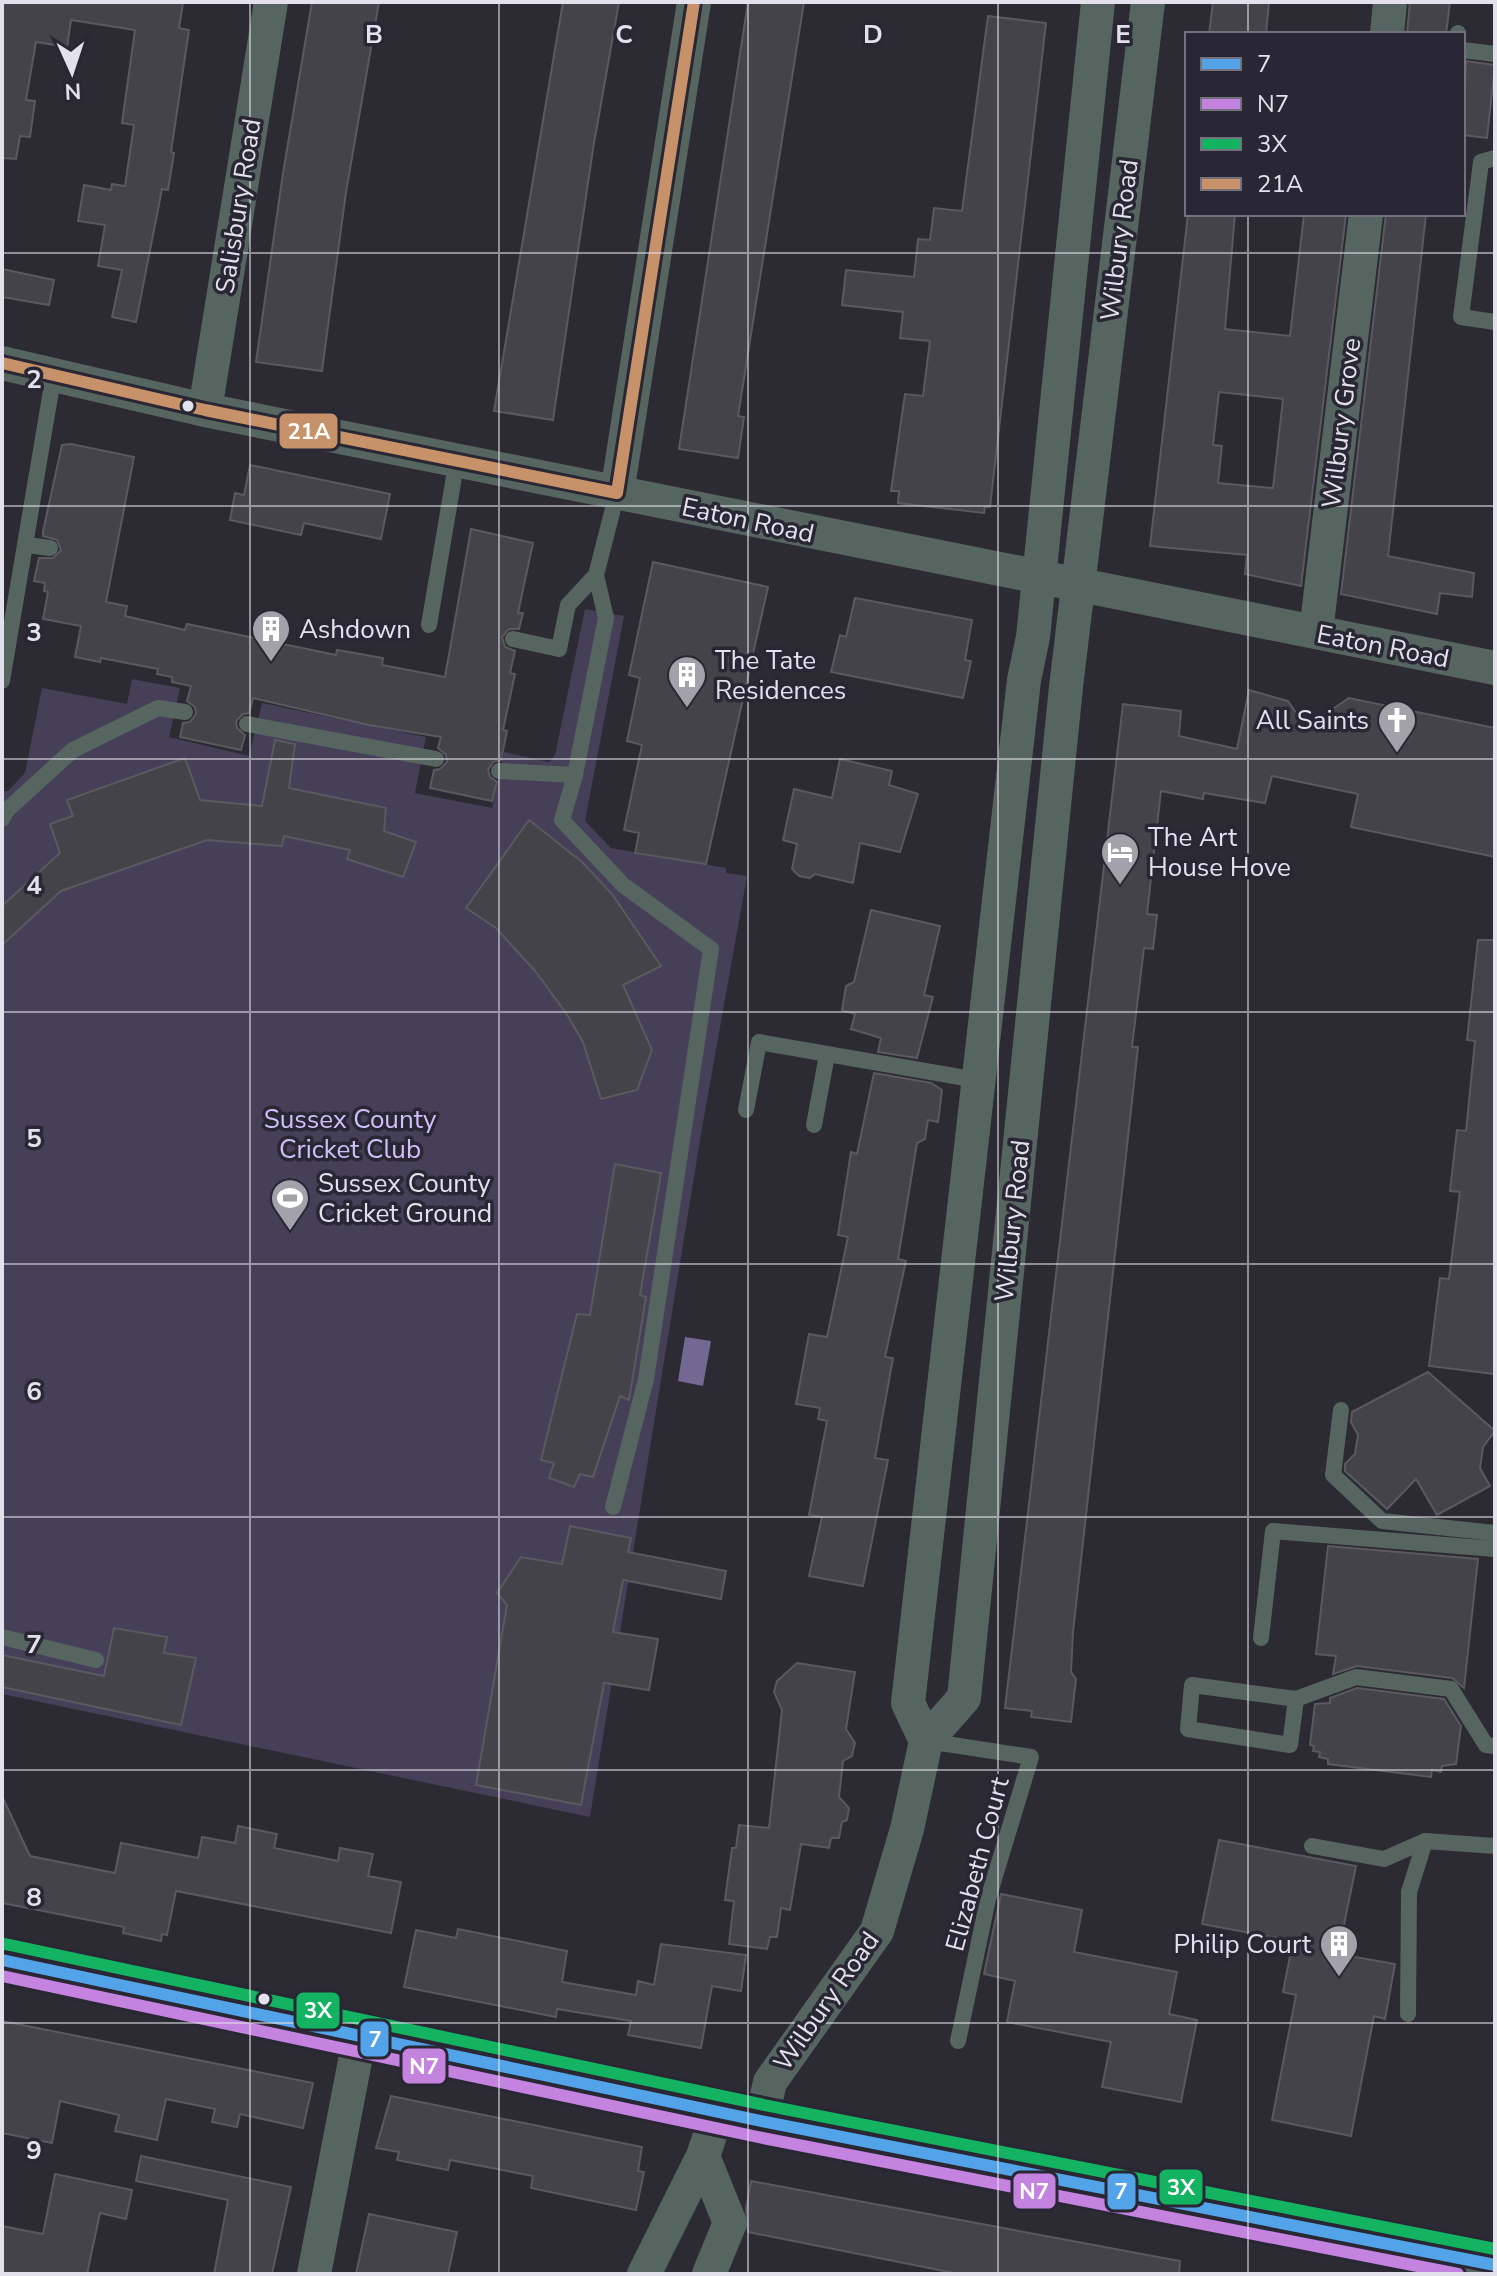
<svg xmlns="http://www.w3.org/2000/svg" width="1497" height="2276" viewBox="0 0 1497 2276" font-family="'Nunito Sans',sans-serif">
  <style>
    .green { fill: #453f58 }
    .water { fill: #736892 }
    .building { fill: #444349; stroke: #5a5960; stroke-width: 2; fill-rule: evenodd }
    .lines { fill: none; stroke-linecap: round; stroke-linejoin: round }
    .service { stroke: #576561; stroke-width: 16 }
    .minor { stroke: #576561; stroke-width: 34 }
    .secondary { stroke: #586765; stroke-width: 44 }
    .bus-1-casing { stroke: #2a2735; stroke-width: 18 }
    .bus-2-casing { stroke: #2a2735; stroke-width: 18 }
    .bus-3-casing { stroke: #2a2735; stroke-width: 18 }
    .bus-4-casing { stroke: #2a2735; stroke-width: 18 }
    .bus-1 { stroke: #53a3e8; stroke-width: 12 }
    .bus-2 { stroke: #c483df; stroke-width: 12 }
    .bus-3 { stroke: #13b361; stroke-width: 12 }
    .bus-4 { stroke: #c7916a; stroke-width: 12 }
    .grid { fill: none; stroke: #e3e1eb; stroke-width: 2; stroke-opacity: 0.55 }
    .bus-dot { fill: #e3e1eb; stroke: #2a2735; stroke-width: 3 }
    .labels { text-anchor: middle; stroke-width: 7; stroke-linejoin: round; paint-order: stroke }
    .street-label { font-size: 26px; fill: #e3e1eb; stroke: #2a2735 }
    .poi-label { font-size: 26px; fill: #e3e1eb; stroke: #2a2735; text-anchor: start }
    .park-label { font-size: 26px; fill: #cec0fa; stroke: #2a2735 }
    .grid-label { font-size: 26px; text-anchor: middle; font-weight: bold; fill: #e3e1eb; stroke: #2a2735; stroke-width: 7; stroke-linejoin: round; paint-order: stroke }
    .line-badge { stroke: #2a2735; stroke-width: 3 }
    .badge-label { font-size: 22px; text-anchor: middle; font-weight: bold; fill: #fff }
  </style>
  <rect width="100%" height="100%" fill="#2c2a32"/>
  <path class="green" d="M585,609l39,7 -39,205 26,27 115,20v5l21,3 -46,258 -111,683 -588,-123v-903h6l17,-18 17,-85 85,16 5,-25 48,9 -11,49 80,19 13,-53 164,34 -11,56 77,15 12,-56 45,10 6,-7z"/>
  <path class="water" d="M685,1337l26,4 -8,45 -25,-5z"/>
  <path class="building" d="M2,2h181l-4,26 10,2 -18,122 3,1 -6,37 -6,-1 -26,133 -24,-5 10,-47 -24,-4 7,-41 -27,-4 6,-36 27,5 1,-6 13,2 9,-61 -12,-2 13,-93 -64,-10 -4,27 -31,-5 -10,58 9,1 -5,36 -10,-1 -4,23 -14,-1z
    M312,2h67l-33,190 -24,179 -66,-9 27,-189z
    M563,2h56l-26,147 -40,271 -59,-9z
    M748,2h56l-66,414 6,1 -6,41 -59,-9z
    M1213,2h56l-3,32h-57z
    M1410,2h40l-4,32h-39z
    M988,16l58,7 -56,484h-5l-1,6 -86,-10 1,-12h-8l14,-97 18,2 7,-55 -30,-3 3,-26 -61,-7 4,-35 68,7 4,-38 12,1 4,-32 28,3z
    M1466,61l29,4 -8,73 -24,-3z
    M1188,214h47l-10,115 65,7 14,-122h42l-45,372 -56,-12 2,-19 -97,-9zM1219,392l64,7 -10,89 -55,-5 4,-37 -9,-1z
    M1386,214h40l-38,342 86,17 -2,24 -32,-4 -3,21 -96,-20z
    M2,269l52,11 -5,25 -47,-8z
    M71,444l63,13 -28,145 21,4 -2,10 60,14 2,-6 149,31 1,-5 46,8 -1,7 63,12 26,-148 62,14 -15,70h5l-4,16h-10l-7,8 3,10 10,4 -5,22 5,1 -12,56 4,1 -6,29 -8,2 -5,8 2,7 7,5 -5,19 -62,-13 4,-18 6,-1 7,-7 -1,-7 -8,-7 3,-11 -72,-12 -116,-27 -4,15 -6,1 -7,7 1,7 8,7 -4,15 -61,-13 3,-14 7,-1 6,-8 -1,-7 -8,-6 4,-15 -19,-4v-5l-15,-3 1,-5 -57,-11 -1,4 -25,-5 6,-31 -38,-7 5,-27 -4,-1 1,-8 -11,-2 5,-23h14l8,-8 -4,-10 -14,-4v-5l19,-86z
    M250,465l140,29 -9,45 -77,-16 -3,12 -71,-15 5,-27 9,2z
    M653,562l115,25 -62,277 -71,-11 4,-20 -15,-3 18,-85 -15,-4 13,-63 -11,-3z
    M855,598l117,22 -7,40 6,1 -8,37 -132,-26 9,-37 6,2z
    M1249,690l39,11 18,26 43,-29 146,30v129l-144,-30 7,-33 -86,-18 -7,27 -61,-10 -1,6 -42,-8 -14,123 10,1 -4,34 -9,-1 -12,99h6l-65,585 -2,40 5,7 -5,43 -40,-5 1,-6 -27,-3 118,-1004 58,7 -2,25 58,13z
    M275,740l20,4 -6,44 97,20 -2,23 32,11 -13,35 -56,-18 3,-9 -66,-14 -2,10 -75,-6 -146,51 -59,54v-39l58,-53 -10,-29 23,-8 -6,-16 118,-42 15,42 62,6z
    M840,759l52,12 -3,14 29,9 -18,58 -40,-9 -7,40 -38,-9 -5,4 -11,-2 -7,-7 5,-25 -14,-4 11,-51 38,9z
    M529,820l53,42 30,32 49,72 -38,19 29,65 -15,40 -36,9 -18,-57 -17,-29 -31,-42 -39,-43 -30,-20z
    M871,910l69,16 -16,69 9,2 -16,61 -39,-6 3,-14 -30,-9 4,-15 -13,-4 4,-24 8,-4z
    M1478,940h17v434l-66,-8 11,-88 9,1 11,-87 -10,-1 7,-61 9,1 9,-90 -8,-1z
    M874,1073l57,10 11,7 -4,32 -10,-2 -3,19 -8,4 -19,116 8,2 -21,96 8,1 -18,100 13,2 -25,126 -54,-10 13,-59 -13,-2 18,-94 -9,-2 2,-11 -24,-4 13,-70 18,3 21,-100 -10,-2 13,-83 6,2z
    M615,1164l46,9 -21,122 6,2 -17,103 -9,-4 -27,81 -13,-3 -6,13 -25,-9 5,-15 -13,-3 36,-146 13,1z
    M1428,1372l67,59 -12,16 -3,21 10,18 -53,29 -21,-36 -29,30 -42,-38v-7l10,-10 3,-19 -7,-13 1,-10z
    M570,1526l61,12 -3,14 98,19 -5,28 -98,-19 -10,52 45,7 -9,51 -45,-7 -23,122 -105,-20 31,-180 -10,-12 24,-36 41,7z
    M1328,1546l150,13 -14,129 -12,-10 -95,-12 -24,8 3,-18 -20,-2z
    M114,1628l53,9 -3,16 32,5 -15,67 -179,-38v-32l102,21z
    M797,1663l58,9 -9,57 9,14 -3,13 -9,5 -4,36 10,11 -2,12 -5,2 -3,16h-8l-2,10 -28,-4 -11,66 -9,-2 -4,29h-7l-3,12 -38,-5 5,-43 -9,-1 7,-52h4l3,-23 30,3 13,-118 -8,-18 3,-11z
    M1357,1688l87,11 17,27 -5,38 -14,2 -1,6 -9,-2 -1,7 -103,-13v-5l-9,-2 1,-5 -7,-1 1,-5 -4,-1 5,-41 15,-1v-5z
    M2,1796l28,60 85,17 6,-30 77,15 4,-21 33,6 3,-17 39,8 -3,14 64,13 2,-13 33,6 -5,22 33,6 -10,51 -215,-42 -9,44 -5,-1 -1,7 -38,-8 1,-6 -122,-24z
    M1219,1840l137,26 -18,88 57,10 -10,55 -11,-3 -23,120 -79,-16 24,-125 -13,-3 10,-51 -91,-17z
    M1001,1894l81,16 -8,42 103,20 -8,42 28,6 -16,82 -79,-15 9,-45 -104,-20 8,-41 -31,-7z
    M458,1929l109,22 -5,31 74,13 2,-14 16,4 7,-41 85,11 -5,36 -29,-5 -11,62 -73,-13 3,-14 -74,-12 -1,8 -152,-30 12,-57 40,8z
    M2,2021l311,62 -10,45 -63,-14 -3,13 -25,-5 3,-13 -49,-10 -9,41 -42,-9 4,-16 -59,-14 -8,42 -50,-10z
    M391,2096l251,51 -4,24 6,1 -8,38 -105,-22 2,-12 -83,-16 -2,10 -51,-10 2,-8 -23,-4z
    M141,2156l150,31 -19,87h-58l14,-74 -92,-19z
    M55,2174l77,16 -6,29 -26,-6 -13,61h-85v-48l41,8z
    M751,2181l429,80 -1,13h-220l-211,-42 -2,-23z
    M369,2214l88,18 -9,42h-92z"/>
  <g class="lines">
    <path class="service" d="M1458,34v-1
      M1463,50l32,4
      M1495,158l-14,4 -20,155 34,5
      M27,545l23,3
      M429,625l28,-166
      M513,639l46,10 9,-44 28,-30
      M2,681l52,-308
      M247,724l189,35
      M499,771l76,4
      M2,819l5,-9 66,-60 85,-42 27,4
      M746,1110l13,-68 218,38
      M814,1125l13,-70
      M1341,1410l-8,65 49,46 113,12
      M613,1507l33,-128 65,-430 -88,-64 -61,-65 13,-45 31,-157 -10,-43 21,-82
      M2,1637l94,23
      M1261,1638l12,-107 222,18
      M1296,1699l-6,46 -102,-16 4,-44 104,14 60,-22 95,12 35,56 9,1
      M927,1741l104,16 -43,142 -30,142
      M1312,1846l72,13 41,-18
      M1408,2014l1,-122 16,-51 70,5"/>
    <path class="minor" d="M1387,34l3,-32
      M2,363l203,47 1290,258
      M205,410l66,-408
      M617,493l77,-491
      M1316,632l50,-418
      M926,1741l-18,-38 116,-1023 9,-43 65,-635
      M761,2121l9,-39 107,-151 30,-102 19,-88 38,-43 102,-1011 82,-685
      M703,2156l27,67 -21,51
      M314,2274l46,-239
      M644,2274l59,-118 15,-44"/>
    <path class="secondary" d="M2,1960l759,161 734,144"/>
    <g class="bus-1-casing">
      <path id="bus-1" d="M2,1960l759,161 734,144"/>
    </g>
    <g class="bus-2-casing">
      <path id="bus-2" d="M2,1976l756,161 700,137"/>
    </g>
    <g class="bus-3-casing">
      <path id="bus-3" d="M5,1944l759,161 731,144"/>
    </g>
    <g class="bus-4-casing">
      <path id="bus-4" d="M2,363l203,47 412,83
        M617,493l77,-491"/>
    </g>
    <use href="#bus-1" class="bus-1"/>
    <use href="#bus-2" class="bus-2"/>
    <use href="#bus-3" class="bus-3"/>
    <use href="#bus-4" class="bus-4"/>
  </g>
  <path class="grid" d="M250,2v2272M499,2v2272M748,2v2272M998,2v2272M1248,2v32M1248,214v2060M2,253h1493M2,506h1493M2,759h1493M2,1012h1493M2,1264h1493M2,1517h1493M2,1770h1493M2,2023h1493"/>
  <defs>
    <g id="building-pin" transform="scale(2)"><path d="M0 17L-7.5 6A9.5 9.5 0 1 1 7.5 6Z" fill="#a3a1aa" stroke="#2a2735"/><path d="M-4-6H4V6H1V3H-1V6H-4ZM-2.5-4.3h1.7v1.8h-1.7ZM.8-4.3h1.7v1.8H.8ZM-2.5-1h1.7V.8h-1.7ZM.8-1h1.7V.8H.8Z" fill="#fff"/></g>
    <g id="church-pin" transform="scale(2)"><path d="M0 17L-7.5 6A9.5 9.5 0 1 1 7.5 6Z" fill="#a3a1aa" stroke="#2a2735"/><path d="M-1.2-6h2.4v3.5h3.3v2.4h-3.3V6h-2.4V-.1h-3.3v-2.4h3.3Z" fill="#fff"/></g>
    <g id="hotel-pin" transform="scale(2)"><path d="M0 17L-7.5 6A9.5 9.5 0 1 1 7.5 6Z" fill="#a3a1aa" stroke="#2a2735"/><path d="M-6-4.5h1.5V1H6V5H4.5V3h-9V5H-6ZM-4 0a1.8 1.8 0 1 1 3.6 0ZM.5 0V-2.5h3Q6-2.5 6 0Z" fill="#fff"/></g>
    <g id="stadium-pin" transform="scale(2)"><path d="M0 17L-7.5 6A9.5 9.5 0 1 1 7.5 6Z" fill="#a3a1aa" stroke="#2a2735"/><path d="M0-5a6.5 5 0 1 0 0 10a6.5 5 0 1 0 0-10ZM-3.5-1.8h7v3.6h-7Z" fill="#fff"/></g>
  </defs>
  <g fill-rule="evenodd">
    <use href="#building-pin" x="271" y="629"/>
    <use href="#building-pin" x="687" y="675"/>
    <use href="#church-pin" x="1397" y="720"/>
    <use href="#hotel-pin" x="1120" y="852"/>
    <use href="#stadium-pin" x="290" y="1198"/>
    <use href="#building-pin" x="1339" y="1944"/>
  </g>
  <g class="bus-dot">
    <circle cx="188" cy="406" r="7"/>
    <circle cx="264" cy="1999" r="7"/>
  </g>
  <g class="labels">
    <g class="street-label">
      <text transform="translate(238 206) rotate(-81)" y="9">Salisbury Road</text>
      <text transform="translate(1119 240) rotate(-83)" y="9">Wilbury Road</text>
      <text transform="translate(1341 423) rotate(-83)" y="9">Wilbury Grove</text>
      <text transform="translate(748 520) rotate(12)" y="9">Eaton Road</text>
      <text transform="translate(1383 646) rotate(11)" y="9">Eaton Road</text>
      <text transform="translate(1012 1221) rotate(-84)" y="9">Wilbury Road</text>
      <text transform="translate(977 1864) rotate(-75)" y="9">Elizabeth Court</text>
      <text transform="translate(826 2001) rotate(-55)" y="9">Wilbury Road</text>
    </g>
    <g class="poi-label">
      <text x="299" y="638">Ashdown</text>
      <text x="715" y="669">The Tate<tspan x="715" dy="30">Residences</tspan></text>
      <text x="1369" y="729" text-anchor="end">All Saints</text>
      <text x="1148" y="846">The Art<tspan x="1148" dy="30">House Hove</tspan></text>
      <text x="318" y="1192">Sussex County<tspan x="318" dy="30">Cricket Ground</tspan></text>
      <text x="1311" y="1953" text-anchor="end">Philip Court</text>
    </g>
    <g class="park-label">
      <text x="350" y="1128">Sussex County<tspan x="350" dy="30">Cricket Club</tspan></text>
    </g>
  </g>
  <g class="grid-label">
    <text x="374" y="43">B</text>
    <text x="624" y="43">C</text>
    <text x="873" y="43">D</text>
    <text x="1123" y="43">E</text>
    <text x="34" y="388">2</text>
    <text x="34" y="641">3</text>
    <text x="34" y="894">4</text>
    <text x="34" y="1147">5</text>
    <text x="34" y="1400">6</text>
    <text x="34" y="1653">7</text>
    <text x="34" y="1906">8</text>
    <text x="34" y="2159">9</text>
  </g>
  <g class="line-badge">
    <rect x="278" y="412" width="61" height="38" rx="8" fill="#c7916a"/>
    <rect x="295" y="1991" width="46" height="39" rx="8" fill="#13b361"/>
    <rect x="359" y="2020" width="31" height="38" rx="8" fill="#53a3e8"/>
    <rect x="401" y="2047" width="46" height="38" rx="8" fill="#c483df"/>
    <rect x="1158" y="2168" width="46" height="38" rx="8" fill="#13b361"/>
    <rect x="1012" y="2172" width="45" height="38" rx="8" fill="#c483df"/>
    <rect x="1106" y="2172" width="31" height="39" rx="8" fill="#53a3e8"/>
  </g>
  <g class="badge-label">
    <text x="309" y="439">21A</text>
    <text x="318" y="2018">3X</text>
    <text x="375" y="2047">7</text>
    <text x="424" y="2074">N7</text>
    <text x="1181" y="2195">3X</text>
    <text x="1034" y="2199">N7</text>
    <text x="1121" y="2199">7</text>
  </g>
  <rect width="1497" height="2276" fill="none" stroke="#e3e1eb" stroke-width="8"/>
  <rect x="1185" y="32" width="280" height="184" fill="#2a2735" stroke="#74717e" stroke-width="2"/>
  <rect x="1201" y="58" width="40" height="12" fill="#53a3e8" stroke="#74717e" stroke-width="2"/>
  <text x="1257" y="72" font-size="24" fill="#e3e1eb">7</text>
  <rect x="1201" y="98" width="40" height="12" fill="#c483df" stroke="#74717e" stroke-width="2"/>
  <text x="1257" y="112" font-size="24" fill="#e3e1eb">N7</text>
  <rect x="1201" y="138" width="40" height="12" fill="#13b361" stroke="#74717e" stroke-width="2"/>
  <text x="1257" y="152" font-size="24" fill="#e3e1eb">3X</text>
  <rect x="1201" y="178" width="40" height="12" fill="#c7916a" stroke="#74717e" stroke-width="2"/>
  <text x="1257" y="192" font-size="24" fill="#e3e1eb">21A</text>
  <g transform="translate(72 72) rotate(177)" stroke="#2a2735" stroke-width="6" paint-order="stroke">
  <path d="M0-6L14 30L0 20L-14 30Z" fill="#e3e1eb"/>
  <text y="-12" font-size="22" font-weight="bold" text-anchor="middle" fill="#e3e1eb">N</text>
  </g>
</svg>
